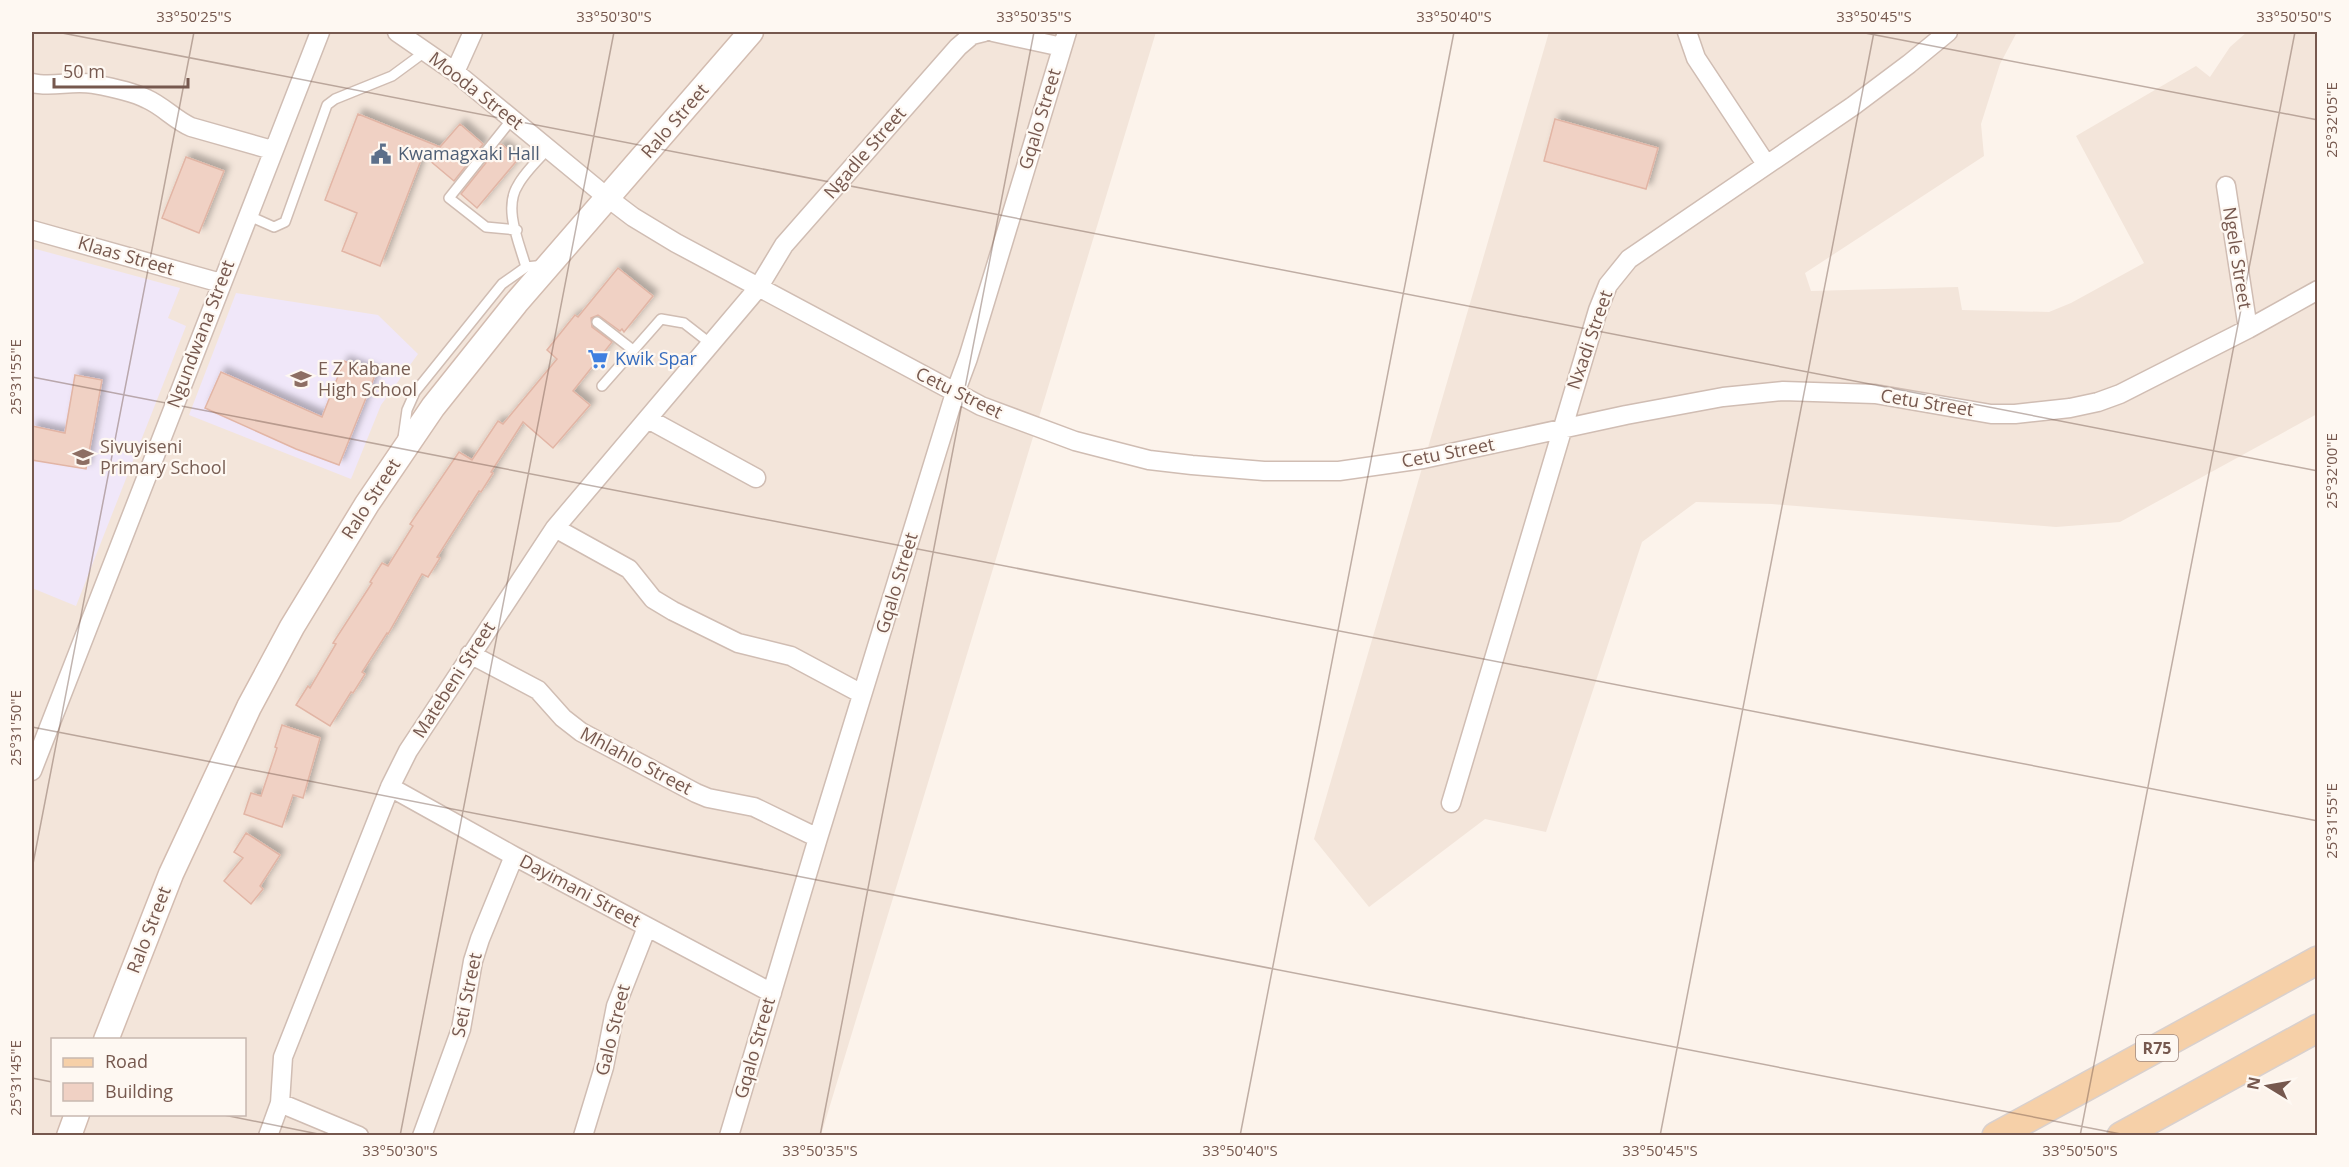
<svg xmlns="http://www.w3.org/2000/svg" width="2349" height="1167" viewBox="0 0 2349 1167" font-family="'Open Sans',sans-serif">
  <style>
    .residential { fill: #f3e5da; fill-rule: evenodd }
    .education { fill: #f0e7f9 }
    .building { fill: #f0d1c4; stroke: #e2b5a5; stroke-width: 1.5; filter: url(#shadow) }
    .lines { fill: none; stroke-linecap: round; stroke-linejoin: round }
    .lane-casing { stroke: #d0bdb3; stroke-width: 12 }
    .street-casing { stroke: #d0bdb3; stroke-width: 21 }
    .secondary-casing { stroke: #d3bcb0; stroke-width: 27 }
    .primary-casing { stroke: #d9d0cd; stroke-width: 30 }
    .lane { stroke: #fff; stroke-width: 9 }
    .street { stroke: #fff; stroke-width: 18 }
    .secondary { stroke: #fff; stroke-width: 24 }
    .primary { stroke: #f6d0a8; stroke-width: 27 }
    .ticks { fill: none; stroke: #76584e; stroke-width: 1.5; stroke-opacity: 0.45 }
    .labels { text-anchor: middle; stroke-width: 4.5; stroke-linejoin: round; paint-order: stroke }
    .shield { fill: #fef8f2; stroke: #9f887f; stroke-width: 1.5 }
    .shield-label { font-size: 16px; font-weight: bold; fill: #76584e }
    .street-label { font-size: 18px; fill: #76584e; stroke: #fef8f2 }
    .service-label { font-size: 18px; fill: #4e5e75; stroke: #fef8f2; text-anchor: start }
    .shop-label { font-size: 18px; fill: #366cbe; stroke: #fef8f2; text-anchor: start }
    .education-label { font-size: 18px; fill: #785e54; stroke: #fef8f2; text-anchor: start }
    .neatline { fill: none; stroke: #76584e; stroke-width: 2 }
    .ticks-label { font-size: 15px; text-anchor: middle; fill: #76584e }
  </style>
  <defs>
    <filter id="shadow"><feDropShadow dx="5" dy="-5" stdDeviation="3" flood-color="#0004"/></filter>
  </defs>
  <rect width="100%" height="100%" fill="#fcf3eb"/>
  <path class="residential" d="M32,32h1124l-335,1103h-789zM52,1040h192v74h-192z
    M1549,32h468l-17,32 -19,60 3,32 -179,117 6,18 147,-4 4,23 87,2 22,-9 73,-40 -68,-127 120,-70 14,11 20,-30 17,-15h70v382l-197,108 -64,5 -284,-23 -76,-2 -54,40 -96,290 -61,-13 -116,88 -55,-68z"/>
  <path class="education" d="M32,248l148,40 -12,30 18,8 -110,280 -44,-18z
    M236,293l142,22 40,39 -37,51 -30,74 -162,-64z"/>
  <path class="building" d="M358,114l82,33 20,-23 23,20 -29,37 -31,-26 -43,111 -38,-15 15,-38 -32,-13z
    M1555,119l103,29 -12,41 -102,-28z
    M501,144l18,14 -42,50 -16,-14z
    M186,157l38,14 -25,62 -37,-15z
    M618,268l35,28 -29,36 -2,-3 -2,2 -22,-16 -7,3 1,9 20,15 -39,49 17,14 -37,43 -30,-26 -32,50 2,1 -12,19 -2,-1 -42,66 3,1 -12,19 -6,-3 -34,60 -1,-1 -25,39 3,2 -12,19 -2,-1 -21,34 -34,-21 12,-19 2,2 26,-44 -3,-1 39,-60 -2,-1 12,-19 6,3 25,-40 -3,-2 49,-72 13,8 26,-39 5,3 54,-65 -10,-9 28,-35 3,2z
    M344,361l32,12 -37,92 -43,-16 -91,-41 16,-36 101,45z
    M75,375l27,5 -16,89 -54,-9v-34l33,7z
    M282,725l38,13 -17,60 -10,-3 -11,32 -38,-13 7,-21 10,3 16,-48 -2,-1z
    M246,833l34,22 -20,31 3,3 -12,15 -27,-23 19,-23 -9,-6z"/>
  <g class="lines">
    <g class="lane-casing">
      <path id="lane" d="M512,119l-63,79 37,29 31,3
        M247,215l27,12 11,-5 42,-117 8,-6 57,-23 34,-25
        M526,267c-7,-25 -23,-59 -8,-82 7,-13 20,-25 30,-36
        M597,322l36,28
        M602,386l59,-67 23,4 27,21
        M403,438l4,-28 8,-18 87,-108 24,-17 19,-2"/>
    </g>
    <g class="street-casing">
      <path id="street" d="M397,32l58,40 153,126 25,19 43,26 305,163 94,35 74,19 43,5 72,6h75l84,-12 203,-44 97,-18 60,-6 92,3 116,20h24l55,-6 28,-6 22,-8 128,-65 70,-39
        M993,32l69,15
        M1687,32l9,26 70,106
        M455,72l18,-40
        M32,83c20,5 40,-3 61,1 17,3 38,7 54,15 16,7 28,21 44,28l81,23
        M2226,186l22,143
        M32,230l189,53
        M648,419l108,59
        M555,528l74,41 24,30 20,12 65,32 53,13 71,38
        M470,654l68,36 25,28 18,14 115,61 12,5 46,9 64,31
        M32,771l288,-739
        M390,787l124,69 258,137
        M1451,803l147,-493 10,-25 21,-26 224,-153 56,-42 39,-32
        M280,1103l79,33
        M268,1136l12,-33 3,-46 107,-270 18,-36 147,-223 203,-240 26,-43 174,-198 14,-12 12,-3
        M422,1136l39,-107 12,-68 7,-22 34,-83
        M583,1136l21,-69 12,-61 31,-79
        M729,1136l89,-298 137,-445 13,-35 99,-326"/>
    </g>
    <g class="secondary-casing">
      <path id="secondary" d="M106,1040l65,-166 78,-167 43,-80 75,-123 66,-97 83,-104 235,-271
        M69,1136l8,-22"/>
    </g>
    <g class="primary-casing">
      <path id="primary" d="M1996,1136l322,-176
        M2121,1136l197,-108"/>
    </g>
    <use href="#lane" class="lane"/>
    <use href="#street" class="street"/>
    <use href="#secondary" class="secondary"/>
    <use href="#primary" class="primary"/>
  </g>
  <path class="ticks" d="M57,32l2261,439M1860,32l458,88M32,377l2286,444M32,727l2099,409M32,869l162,-837M32,1078l20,4M219,1114l109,22M400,1136l214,-1104M820,1136l214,-1104M1240,1136l214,-1104M1660,1136l214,-1104M2080,1136l215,-1104"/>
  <defs>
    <g id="civic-bare" transform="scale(1.62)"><path d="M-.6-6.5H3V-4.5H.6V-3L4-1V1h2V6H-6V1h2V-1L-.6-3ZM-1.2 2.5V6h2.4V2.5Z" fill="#5c6f8a" stroke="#fef8f2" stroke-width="2.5" paint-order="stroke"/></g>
    <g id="supermarket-bare" transform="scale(1.62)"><path d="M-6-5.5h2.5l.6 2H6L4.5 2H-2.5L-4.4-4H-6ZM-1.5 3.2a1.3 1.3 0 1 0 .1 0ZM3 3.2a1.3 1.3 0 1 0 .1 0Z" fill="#3f7fe0" stroke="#fef8f2" stroke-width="2.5" paint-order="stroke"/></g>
    <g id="school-bare" transform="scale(1.62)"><path d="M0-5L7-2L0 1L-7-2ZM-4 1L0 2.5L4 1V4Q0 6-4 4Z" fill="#8d6e63" stroke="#fef8f2" stroke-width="2.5" paint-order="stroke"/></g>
  </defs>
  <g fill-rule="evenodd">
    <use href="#civic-bare" x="381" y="154"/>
    <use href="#supermarket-bare" x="598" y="359"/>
    <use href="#school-bare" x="301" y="379"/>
    <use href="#school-bare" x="83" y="457"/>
  </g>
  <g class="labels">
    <rect class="shield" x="2136" y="1035" width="42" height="26" rx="4.5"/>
    <g class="shield-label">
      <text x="2157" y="1054">R75</text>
    </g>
    <g class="street-label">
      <text transform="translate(476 91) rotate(38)" y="6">Mooda Street</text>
      <text transform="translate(1040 119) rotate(-73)" y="6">Gqalo Street</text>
      <text transform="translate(675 121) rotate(-49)" y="6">Ralo Street</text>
      <text transform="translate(865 153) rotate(-49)" y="6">Ngadle Street</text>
      <text transform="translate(126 256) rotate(16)" y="6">Klaas Street</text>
      <text transform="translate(2237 258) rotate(81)" y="6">Ngele Street</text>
      <text transform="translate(201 334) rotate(-69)" y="6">Ngundwana Street</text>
      <text transform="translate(1590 340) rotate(-71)" y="6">Nxadi Street</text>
      <text transform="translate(959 393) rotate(26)" y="6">Cetu Street</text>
      <text transform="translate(1927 403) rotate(9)" y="6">Cetu Street</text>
      <text transform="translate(1448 453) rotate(-11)" y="6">Cetu Street</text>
      <text transform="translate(371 499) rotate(-57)" y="6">Ralo Street</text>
      <text transform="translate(897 583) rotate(-73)" y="6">Gqalo Street</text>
      <text transform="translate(454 680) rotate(-57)" y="6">Matebeni Street</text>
      <text transform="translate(636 761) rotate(28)" y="6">Mhlahlo Street</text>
      <text transform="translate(580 891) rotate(28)" y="6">Dayimani Street</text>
      <text transform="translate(149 930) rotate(-69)" y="6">Ralo Street</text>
      <text transform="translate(467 995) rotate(-78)" y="6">Seti Street</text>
      <text transform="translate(613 1030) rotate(-76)" y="6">Galo Street</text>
      <text transform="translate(755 1048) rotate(-74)" y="6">Gqalo Street</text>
    </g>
    <g class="service-label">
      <text x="398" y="160">Kwamagxaki Hall</text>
    </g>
    <g class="shop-label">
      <text x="615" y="365">Kwik Spar</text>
    </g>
    <g class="education-label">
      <text x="318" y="375">E Z Kabane<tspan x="318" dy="21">High School</tspan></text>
      <text x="100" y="453">Sivuyiseni<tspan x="100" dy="21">Primary School</tspan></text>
    </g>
  </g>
  <rect width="2349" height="1167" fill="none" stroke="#fef8f2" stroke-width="66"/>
  <rect x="51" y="1038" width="195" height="78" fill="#fef8f2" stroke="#c8b8b0" stroke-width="1.5"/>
  <rect x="63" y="1058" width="30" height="9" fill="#f6d0a8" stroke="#c8b8b0" stroke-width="1.5"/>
  <text x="105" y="1068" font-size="18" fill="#76584e">Road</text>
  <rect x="63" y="1083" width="30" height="18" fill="#f0d1c4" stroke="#c8b8b0" stroke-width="1.5"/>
  <text x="105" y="1098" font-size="18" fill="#76584e">Building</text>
  <g transform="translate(2268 1086) rotate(281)" stroke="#fef8f2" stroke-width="4.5" paint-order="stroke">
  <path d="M0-4.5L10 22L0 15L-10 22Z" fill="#76584e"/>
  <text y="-9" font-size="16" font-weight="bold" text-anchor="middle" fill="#76584e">N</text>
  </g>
  <path d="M54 78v9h134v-9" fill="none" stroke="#76584e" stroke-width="3"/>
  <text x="63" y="78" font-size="18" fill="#76584e" stroke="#fef8f2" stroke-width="4.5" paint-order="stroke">50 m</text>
  <rect x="33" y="33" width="2283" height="1101" class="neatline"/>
  <g class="ticks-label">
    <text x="194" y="22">33°50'25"S</text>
    <text x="614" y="22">33°50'30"S</text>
    <text x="1034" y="22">33°50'35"S</text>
    <text x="1454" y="22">33°50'40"S</text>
    <text x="1874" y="22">33°50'45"S</text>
    <text x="2294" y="22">33°50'50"S</text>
    <text transform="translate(2332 120) rotate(-90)" y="5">25°32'05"E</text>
    <text transform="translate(16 377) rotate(-90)" y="5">25°31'55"E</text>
    <text transform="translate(2332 471) rotate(-90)" y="5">25°32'00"E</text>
    <text transform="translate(16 728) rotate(-90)" y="5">25°31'50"E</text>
    <text transform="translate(2332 821) rotate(-90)" y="5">25°31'55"E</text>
    <text transform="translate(16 1078) rotate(-90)" y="5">25°31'45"E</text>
    <text x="400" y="1156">33°50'30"S</text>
    <text x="820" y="1156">33°50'35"S</text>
    <text x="1240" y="1156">33°50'40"S</text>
    <text x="1660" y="1156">33°50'45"S</text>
    <text x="2080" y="1156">33°50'50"S</text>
  </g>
</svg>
